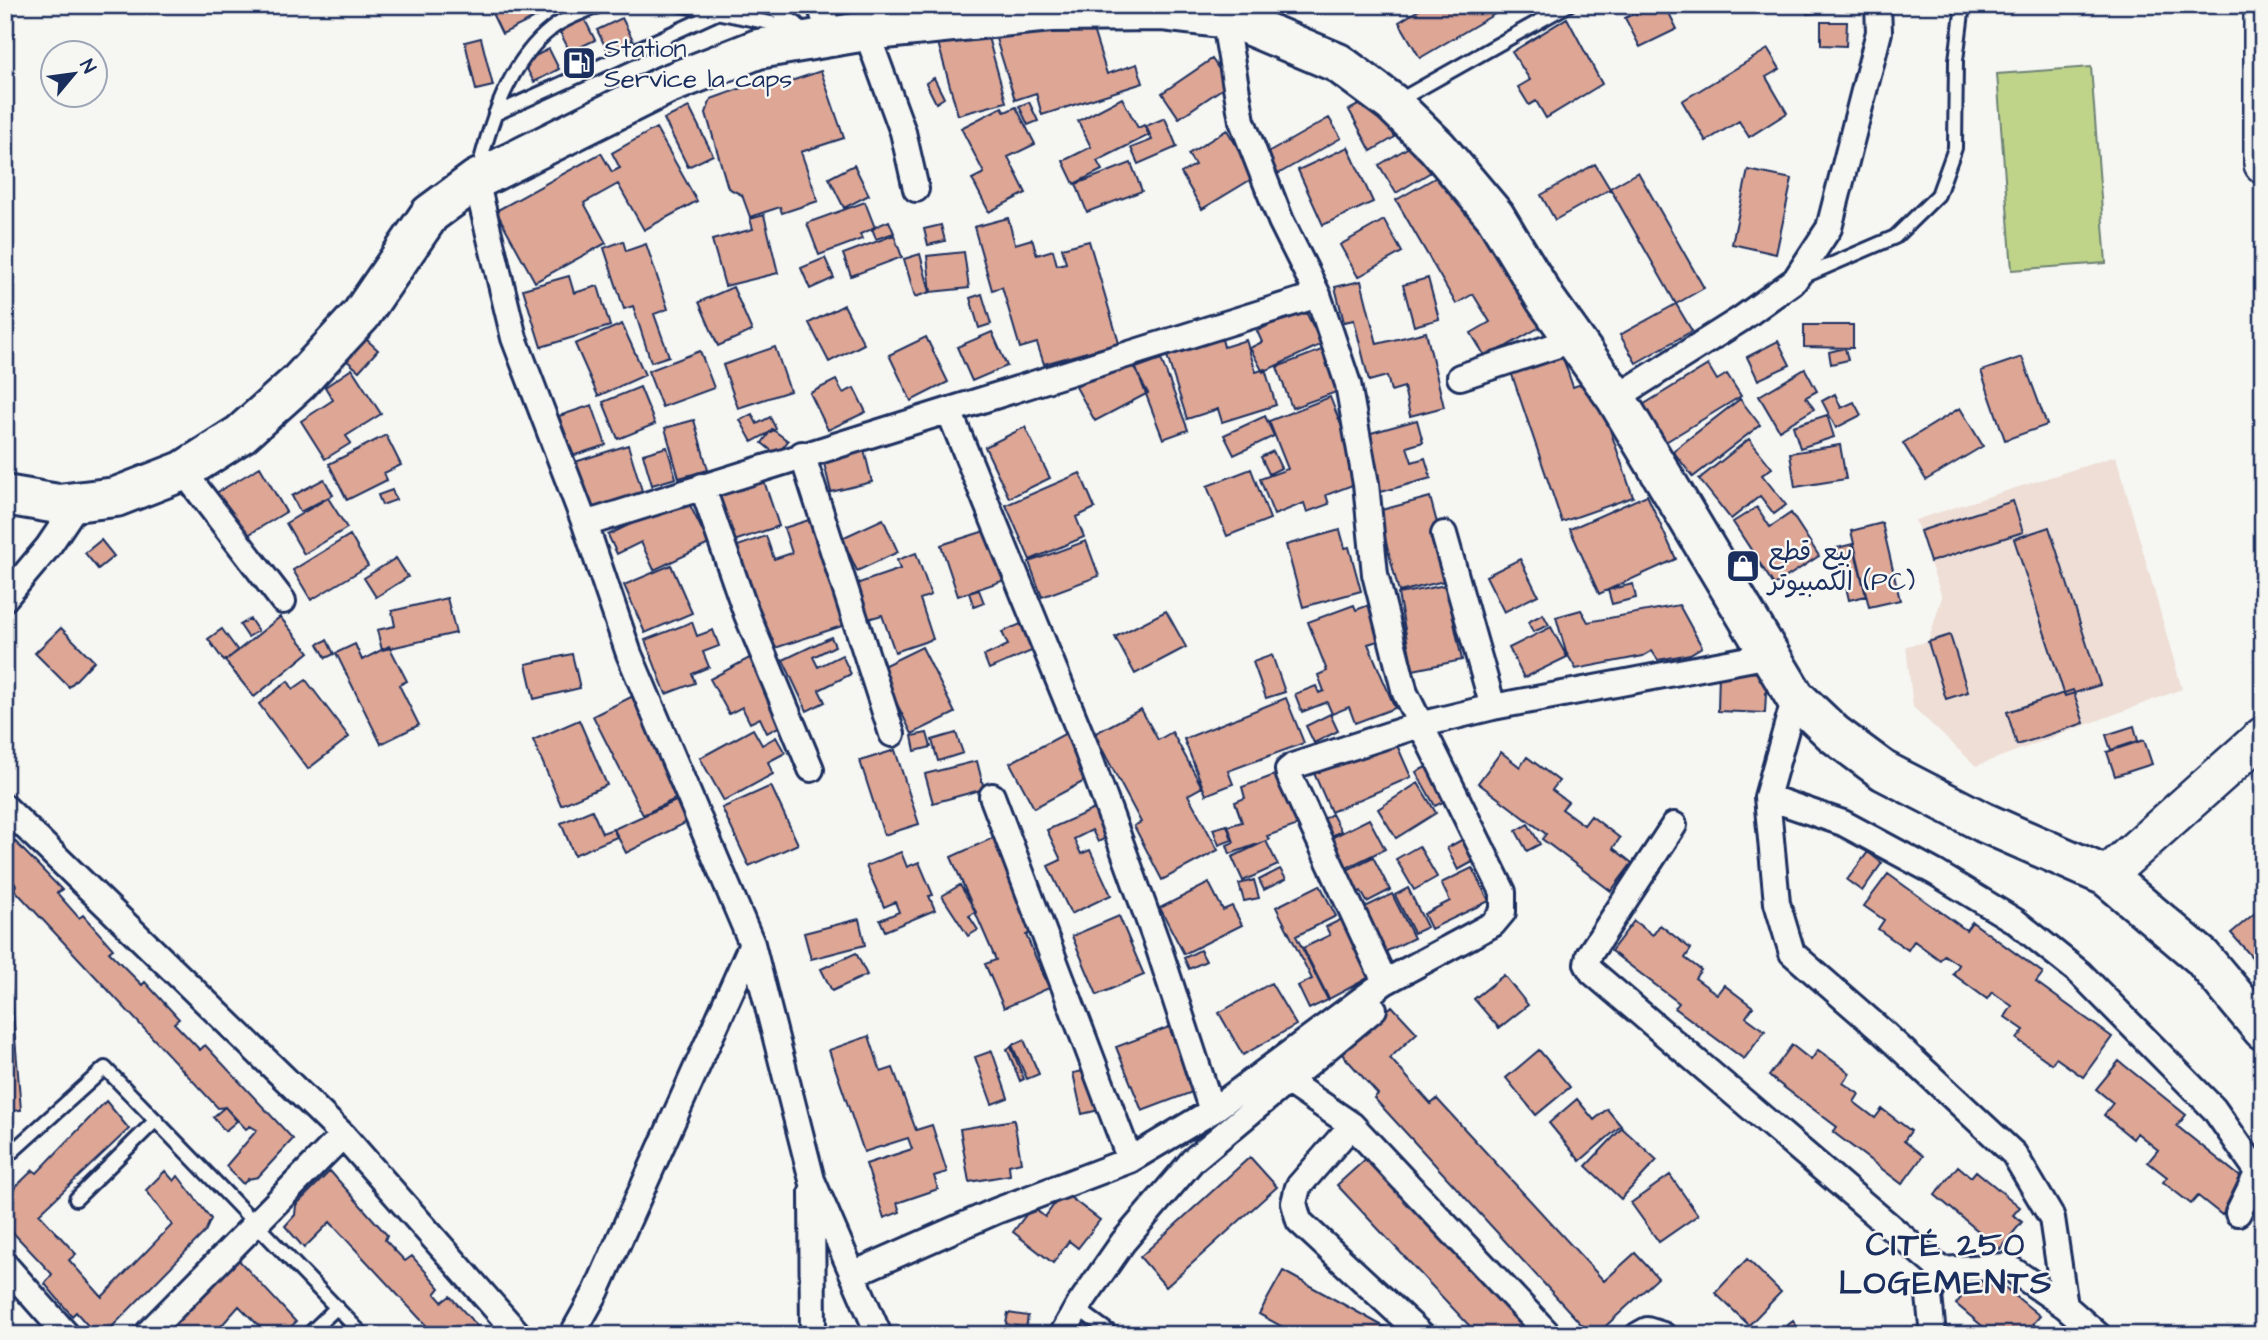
<svg xmlns="http://www.w3.org/2000/svg" width="2268" height="1340" viewBox="0 0 2268 1340" font-family="'Architects Daughter','Playpen Sans Arabic',sans-serif">
  <style>
    .built { fill: #eeded6 }
    .green { fill: #bfd489; stroke: #6d8274; stroke-width: 2 }
    .building { fill: #dda695; stroke: #1b2f5e; stroke-width: 2 }
    .lines { fill: none; stroke-linecap: round; stroke-linejoin: round }
    .service-casing { stroke: #1b2f5e; stroke-width: 18 }
    .minor-casing { stroke: #1b2f5e; stroke-width: 30 }
    .secondary-casing { stroke: #1b2f5e; stroke-width: 42 }
    .primary-casing { stroke: #1b2f5e; stroke-width: 44 }
    .service { stroke: #f6f6f2; stroke-width: 12 }
    .minor { stroke: #f6f6f2; stroke-width: 24 }
    .secondary { stroke: #f6f6f2; stroke-width: 37 }
    .primary { stroke: #f6f6f2; stroke-width: 38 }
    .labels { text-anchor: middle; stroke-width: 5; stroke-linejoin: round; paint-order: stroke }
    .poi-label { font-size: 26px; fill: #1b2f5e; stroke: #f6f6f2; text-anchor: start }
    .district-label { font-size: 33px; font-weight: bold; letter-spacing: 2px; fill: #1b2f5e; stroke: #f6f6f2 }
  </style>
  <rect width="100%" height="100%" fill="#f6f6f2"/>
  <filter id="ink" filterUnits="userSpaceOnUse"><feTurbulence type="fractalNoise" baseFrequency=".0143" numOctaves="2"/><feDisplacementMap in="SourceGraphic" scale="14" xChannelSelector="R" yChannelSelector="G"/><feConvolveMatrix kernelMatrix="1 2 1 2 8 2 1 2 1" color-interpolation-filters="sRGB"/></filter>
  <g filter="url(#ink)">
    <path class="built" d="M2116,456l66,233 -206,77 -63,-59 -7,-61 22,-4 14,-45 -27,-77z"/>
    <path class="green" d="M2091,67l15,196 -94,7 -15,-196z"/>
    <path class="building" d="M488,5h73l-59,29z
      M1427,5h83l-90,53 -21,-36z
      M1651,5h14l12,24 -37,18 -15,-29z
      M1806,5h42v5l-41,4z
      M582,14l13,26 -25,12 -13,-26z
      M1088,14l19,60 30,-10 6,19 -101,32 -6,-22 -21,7 -19,-61 29,-10 2,5z
      M622,18l11,22 -25,12 -11,-22z
      M1567,18l35,66 -56,34 -10,-17 -7,4 -11,-18 12,-7 -18,-28z
      M1821,22h26l-1,24 -25,-1z
      M986,30l20,72 -48,13 -20,-72z
      M481,38l12,48 -17,4 -11,-48z
      M549,49l10,20 -25,13 -11,-20z
      M1768,49l12,20 -14,8 21,36 -38,24 -10,-16 -33,20 -24,-40z
      M1212,59l17,25 -50,34 -17,-25z
      M821,71l23,67 -43,14 17,49 -36,12 -2,-6 -30,10 -8,-22 -14,-7 -22,-75 5,-14 56,-20 3,9z
      M934,78l10,20 -8,5 -10,-20z
      M1373,97l22,40 -24,14 -22,-41z
      M1122,98l16,30 6,-3 5,10 -52,26 5,9 -28,14 -11,-23 28,-14 -13,-26z
      M1029,102l9,19 -10,4 -9,-19z
      M689,107l24,48 -25,12 -24,-48z
      M1002,107l3,5 11,-5 19,37 -27,13 18,36 -37,19 -17,-33 12,-6 -23,-45z
      M1165,118l12,29 -39,17 -7,-16 21,-8 -6,-14z
      M1329,118l12,20 -63,36 -12,-20z
      M656,128l41,73 -53,29 -26,-46 -34,19 22,40 -71,39 -39,-71 105,-58 11,19 8,-4 -8,-15z
      M1227,130l28,47 -53,32 -21,-36 14,-8 -7,-11z
      M1414,144l17,28 -35,21 -17,-28z
      M1348,147l25,55 -50,23 -25,-55z
      M1131,163l11,28 -55,21 -11,-28z
      M1595,164l15,25 -55,31 -14,-25z
      M854,165l15,30 -25,13 -15,-30z
      M1449,170l91,157 -54,31 -15,-25 19,-11 -17,-28 -17,10 -60,-104z
      M1748,170l44,9 -16,75 -44,-10z
      M1638,172l66,116 -28,16 -66,-116z
      M865,202l10,26 -15,6 2,5 -43,16 -12,-32z
      M764,215l14,58 -53,13 -13,-46 41,-11 -3,-10z
      M1008,218l7,26 17,-5 5,16 16,-5 4,15 9,-2 -4,-15 27,-7 30,102 -75,21 -7,-21 -17,5 -18,-61 -10,3 -18,-63z
      M1384,220l18,32 -44,25 -18,-32z
      M889,221l5,12 -18,6 -4,-11z
      M941,225l4,16 -17,4 -4,-16z
      M894,235l8,22 -51,19 -8,-22z
      M623,241l3,10 20,-7 22,65 -14,5 15,42 -18,6 -18,-56 -9,3 -20,-61z
      M964,252l5,36 -38,4 -4,-36z
      M920,254l10,38 -15,5 -11,-38z
      M825,258l9,20 -24,11 -9,-21z
      M569,276l5,17 24,-7 12,40 -69,21 -18,-58z
      M1428,278l11,41 -25,7 -11,-41z
      M1361,281l16,63 49,-12 18,75 -34,9 -6,-29 -13,4 -4,-15 -18,5 -15,-61 -10,2 -9,-35z
      M733,287l19,44 -34,15 -19,-44z
      M982,294l9,30 -12,4 -9,-30z
      M1676,304l16,27 -56,32 -16,-28z
      M844,305l20,39 -35,18 -20,-39z
      M1304,308l18,36 -59,28 -13,-24 12,-6 -5,-11z
      M622,324l23,51 -47,21 -23,-52z
      M1804,325h49v23l-49,-1z
      M992,332l15,34 -35,15 -15,-34z
      M926,337l22,45 -37,19 -22,-46z
      M366,339l12,11 -19,21 -13,-11z
      M1222,339l2,8 22,-7 10,32 9,-3 11,36 -54,17 -4,-13 -31,10 -20,-63z
      M1778,341l12,24 -32,15 -11,-23z
      M775,347l15,44 -52,17 -15,-43z
      M1845,348l3,12 -17,4 -2,-12z
      M1324,349l15,42 -47,17 -15,-41z
      M700,351l14,37 -52,19 -14,-36z
      M1561,352l12,35 20,-7 40,117 -71,25 -52,-153z
      M2022,357l25,68 -42,15 -24,-69z
      M1129,359l19,34 -53,28 -19,-34z
      M1161,359l27,71 -25,9 -27,-71z
      M1708,365l9,15 10,-6 14,22 -77,47 -23,-37z
      M352,369l29,45 -35,22 5,7 -26,16 -24,-38 32,-21 -8,-13z
      M1805,369l12,22 -11,6 8,12 -35,21 -20,-34z
      M836,380l7,13 11,-5 12,24 -38,18 -18,-37z
      M640,387l15,37 -37,15 -15,-37z
      M1835,394l6,14 13,-6 7,13 -25,13 -14,-27z
      M1330,397l33,84 -37,14 3,9 -22,8 -3,-9 -30,12 -14,-36 28,-10 -19,-48z
      M1740,399l20,26 -67,52 -20,-26z
      M592,405l14,40 -34,11 -13,-40z
      M1960,408l23,38 -57,34 -23,-37z
      M752,414l5,10 13,-7 6,12 -24,13 -12,-22z
      M1827,415l7,22 -34,11 -7,-22z
      M1265,416l9,20 -40,19 -10,-20z
      M694,420l14,50 -29,8 -14,-50z
      M1417,420l6,22 -16,5 5,15 13,-4 6,20 -50,14 -17,-57z
      M1025,427l25,51 -41,20 -24,-51z
      M772,429l16,12 -11,14 -15,-12z
      M386,435l15,30 -17,8 3,7 -40,20 -18,-36z
      M1749,439l23,29 -10,7 24,30 -12,9 -14,-18 -29,23 -32,-40z
      M862,441l10,41 -41,10 -10,-41z
      M628,445l15,49 -55,18 -16,-49z
      M1840,445l6,34 -51,8 -5,-34z
      M667,447l9,31 -24,7 -9,-31z
      M1273,451l8,17 -12,6 -8,-17z
      M260,467l26,45 -43,26 -27,-45z
      M1251,469l19,50 -43,17 -20,-50z
      M1080,473l15,35 -19,9 8,20 -54,23 -24,-55z
      M762,475l17,51 -51,17 -16,-52z
      M324,479l9,16 -33,17 -8,-16z
      M392,490l4,10 -14,5 -4,-10z
      M1647,495l29,64 -77,35 -29,-65z
      M686,497l23,47 -55,26 -13,-28 -24,12 -9,-19z
      M1430,497l22,82 -53,13 -21,-81z
      M328,498l19,30 -43,26 -18,-31z
      M2013,501l10,31 -93,30 -10,-31z
      M1757,507l13,20 21,-14 28,43 -45,29 -41,-63z
      M815,518l36,105 -79,26 -17,-51 -6,2 -17,-52 34,-12 8,23 18,-6 -8,-25z
      M883,519l15,33 -41,19 -15,-33z
      M1882,523l18,77 -31,7 -18,-76z
      M2049,527l51,158 -35,11 -51,-157z
      M991,529l17,50 -50,17 -17,-51z
      M1340,530l5,18 4,-1 12,44 -58,16 -17,-62z
      M350,535l18,31 -57,34 -18,-30z
      M101,540l13,16 -16,13 -13,-16z
      M1086,541l13,35 -57,21 -13,-35z
      M1853,544l13,52 -17,4 -12,-52z
      M916,553l15,42 -11,4 13,40 -38,13 -13,-37 -14,4 -12,-35 44,-15 -3,-9z
      M396,558l12,19 -32,20 -12,-19z
      M1520,559l18,36 -34,17 -18,-36z
      M671,565l21,48 -47,20 -21,-48z
      M1633,584l3,14 -24,6 -4,-14z
      M1446,585l16,75 -49,10 -15,-76z
      M979,590l5,13 -10,4 -5,-14z
      M447,598l9,35 -74,17 -5,-20 18,-4 -3,-15z
      M1354,605l2,5 13,-5 12,35 -13,4 27,64 -40,15 -6,-16 -17,7 -5,-12 -25,10 -7,-18 21,-8 3,7 5,-2 -6,-16 9,-4 -19,-49z
      M1679,605l23,42 -12,7 -32,6 -6,-9 -9,5 -67,13 -10,-17 -10,-35 25,-7 7,12z
      M1166,611l20,36 -51,27 -20,-37z
      M1543,614l6,11 -16,7 -5,-10z
      M280,617l29,35 -55,45 -29,-36z
      M250,619l8,12 -10,6 -8,-12z
      M692,622l5,14 16,-6 6,16 -16,6 6,15 -17,7 3,9 -29,11 -21,-54z
      M1023,623l11,27 -45,19 -5,-13 24,-11 -6,-13z
      M1551,627l16,30 -43,21 -15,-30z
      M61,628l33,33 -25,26 -34,-34z
      M222,629l16,22 -14,10 -16,-22z
      M1950,635l18,57 -22,7 -18,-57z
      M831,637l4,9 -22,11 5,10 24,-12 9,19 -32,16 6,12 -18,9 -24,-51z
      M327,640l7,14 -8,4 -8,-14z
      M355,644l7,16 27,-14 18,35 -8,4 20,40 -38,19 -45,-91z
      M922,647l33,66 -43,21 -33,-66z
      M572,654l8,34 -46,11 -8,-35z
      M755,655l35,66 -23,12 -7,-15 -10,5 -8,-16 -13,7 -19,-35z
      M1272,655l13,37 -19,6 -13,-36z
      M1719,671l48,2 -2,40 -47,-2z
      M306,680l43,57 -41,32 -49,-65 29,-23 5,8z
      M2073,690l11,33 -67,22 -10,-33z
      M633,696l50,99 -40,20 -50,-99z
      M1286,698l18,45 -76,28 5,13 -27,11 -22,-56z
      M1141,709l17,31 14,-8 30,55 -14,8 30,55 -56,30 -28,-54 7,-4 -47,-88z
      M1330,714l8,17 -24,12 -8,-17z
      M579,720l28,65 -46,20 -28,-65z
      M2134,726l4,15 -27,9 -5,-15z
      M753,729l9,16 14,-8 9,16 -17,9 5,12 -49,27 -24,-43z
      M1068,732l24,45 -58,31 -24,-45z
      M927,733l4,14 -16,4 -3,-15z
      M956,733l7,20 -25,8 -6,-21z
      M1393,736l18,41 -80,35 -18,-41z
      M2144,740l8,24 -37,12 -8,-24z
      M895,750l24,74 -35,11 -24,-74z
      M1501,752l19,15 7,-10 32,24 -7,9 16,12 -6,7 22,16 7,-9 29,22 -7,10 19,15 -21,28 -69,-52 4,-5 -68,-51z
      M977,761l7,28 -51,14 -8,-29z
      M1434,763l17,35 -16,8 -19,-34z
      M1283,772l18,52 -34,12 2,4 -39,14 -3,-9 7,-3 -6,-16 14,-4 -7,-20 10,-4 -3,-11z
      M1418,783l18,30 -40,25 -18,-29z
      M771,786l27,58 -49,22 -27,-58z
      M678,800l11,21 -63,32 -12,-24z
      M1101,806l13,28 -16,8 -6,-12 -18,9 7,15 9,-4 21,45 -40,19 -23,-48 13,-6 -14,-30z
      M592,810l10,23 11,-4 4,8 -43,18 -13,-32z
      M1332,814l9,17 -13,7 -9,-16z
      M1369,819l16,30 -43,21 -15,-30z
      M1528,824l12,20 -13,7 -11,-20z
      M1227,825l5,15 -13,5 -6,-16z
      M5,831l57,59 -5,3 22,25 4,-3 30,34 -4,3 33,33 3,-3 34,37 -5,4 26,27 5,-5 88,94 -35,38 -10,2 -5,5 -17,-18 31,-36 -7,-4 -4,3 -21,-22 -7,1 -204,-219 2,-4 -11,-12z
      M999,835l34,97 -7,3 23,53 -45,20 -19,-44 11,-4 -45,-103z
      M1467,837l11,22 -20,11 -11,-22z
      M1266,841l12,24 -35,16 -11,-24z
      M1419,846l18,31 -23,13 -18,-31z
      M901,852l6,15 12,-5 14,33 -4,1 6,14 -50,21 -5,-11 19,-8 -4,-10 -11,5 -18,-41z
      M1868,852l14,11 -20,28 -15,-11z
      M1373,857l17,33 -23,12 -6,-11 -11,6 -11,-23z
      M1472,868l17,33 -58,28 -7,-15 26,-13 -9,-18z
      M1280,869l6,10 -22,11 -5,-10z
      M1888,874l78,56 6,-8 71,51 -7,9 76,55 -29,40 -27,-19 -4,6 -35,-25 7,-9 -19,-13 7,-11 -20,-14 -5,7 -34,-25 6,-9 -15,-10 -4,5 -26,-19 -6,9 -30,-21 6,-9 -20,-14z
      M1254,880l5,18 -15,3 -5,-17z
      M1209,883l14,27 9,-4 10,19 -58,29 -24,-46z
      M960,885l16,27 -7,4 9,14 -10,6 -26,-40z
      M1320,885l16,31 -40,20 32,64 -19,9 -11,-23 14,-7 -36,-72z
      M1408,888l19,39 -13,6 -19,-38z
      M1392,894l22,44 -33,16 -22,-44z
      M2262,907l1,1v62l-32,-37z
      M1119,916l25,59 -47,20 -25,-59z
      M1346,917l28,58 -45,24 -26,-51 27,-13 -4,-8z
      M859,919l6,26 -54,14 -7,-26z
      M1634,921l19,14 7,-10 31,24 -6,9 16,12 -6,8 22,16 7,-9 29,22 -7,10 19,14 -21,28 -69,-51 4,-5 -68,-52z
      M7,940l14,170 -16,2v-171z
      M1200,950l6,11 -17,8 -5,-11z
      M856,953l11,22 -35,16 -11,-22z
      M1504,975l24,30 -29,23 -25,-29z
      M1271,983l25,42 -53,30 -24,-42z
      M1392,1006l25,27 -27,25 41,46 6,-5 167,182 31,-28 23,25 -62,57h-5l-217,-237 4,-4 -37,-41z
      M1169,1027l26,64 -53,20 -26,-64z
      M869,1036l12,36 12,-4 23,62 16,-5 15,47 -13,4 4,13 -41,14 3,9 -16,6 -18,-54 46,-15 -4,-11 -44,14 -35,-102z
      M1024,1040l15,34 -12,5 -15,-34z
      M1792,1045l19,15 7,-10 32,23 -7,10 16,11 -5,8 21,16 7,-9 29,22 -7,10 19,15 -21,28 -69,-52 4,-5 -68,-51z
      M1011,1047l13,32 -4,2 -13,-32z
      M1539,1050l31,37 -34,28 -30,-37z
      M992,1051l16,47 -16,6 -17,-47z
      M2119,1061l67,54 -9,11 71,57 -26,32 -24,-19 -7,8 -28,-22 4,-5 -19,-15 10,-12 -21,-17 -4,6 -29,-24 9,-12 -17,-14z
      M1089,1070l10,40 -17,4 -9,-41z
      M1577,1099l17,21 13,-11 14,17 -41,35 -31,-38z
      M106,1101l23,28 -90,85 37,40 -7,6 33,37 70,-72 -26,-35 19,-19 9,10 4,-5 33,43 -6,13 -101,103h-8l-20,-23 -4,4 -27,-32 7,-10 -47,-50v-27l28,-27 4,3z
      M225,1107l12,14 -12,10 -12,-14z
      M1014,1120l7,42 -12,3 1,10 -41,7 -9,-53z
      M1622,1128l35,32 -36,39 -35,-33z
      M1369,1156l169,179h-60l-141,-150z
      M1250,1157l27,30 -111,100 -26,-30z
      M1958,1166l13,11 5,-6 44,36 -7,8 9,7 -22,27 -65,-54z
      M330,1171l57,64 -2,5 20,21 7,-5 28,32 -5,6 7,8 8,-6 35,39h-50l-105,-113 -26,26 -19,-22 10,-11 1,-10z
      M1670,1175l28,40 -39,27 -28,-39z
      M1063,1192l37,28 -22,28 -9,-7 -16,22 -40,-31 19,-25 13,10z
      M235,1256l61,66 -14,13h-14l-29,-29 -26,29h-47z
      M1747,1259l34,33 -32,33 -34,-32z
      M1283,1271l116,64h-102l-38,-21z
      M1979,1275l13,11 4,-6 44,36 -7,8 9,7 -3,4h-46l-37,-31z
      M1008,1313l20,3 -2,12 -20,-4z
      M1793,1321l10,14h-28z"/>
    <g class="lines">
      <g class="service-casing">
        <path id="service" d="M682,5l118,24
          M768,5l29,19
          M1396,102l172,-97
          M495,114l226,-103
          M478,171c13,-50 31,-109 73,-142 13,-11 33,-17 49,-24
          M1800,278l95,-41 43,-42 17,-47 1,-88 7,-55
          M5,1158l100,-90 258,267
          M76,1199l80,-79
          M1077,1308l37,27
          M308,1335l29,-28"/>
      </g>
      <g class="minor-casing">
        <path id="minor" d="M820,5l11,32
          M866,31l37,101 13,57
          M476,180l38,158 71,186 44,130 123,290 60,236 67,155
          M1460,377l113,-37
          M1616,398l125,-79 54,-39 34,-52 50,-196 -1,-27
          M949,411l138,339 71,196 54,165
          M802,454l90,280
          M183,471l100,130
          M702,486l45,129 64,154
          M585,524l733,-229
          M1444,534l49,173
          M5,598l43,-51 31,-46
          M1795,697l-28,100 10,106 15,50 92,80 130,121 38,64 13,88
          M1767,797l76,26 93,50 79,48 65,52 134,136 44,63 -20,41
          M5,807l338,328 176,200
          M1674,825l-85,130 -2,9 5,8 349,298 66,-4 58,40 33,29
          M1385,982l-96,-207 -1,-5 5,-4 126,-41 74,-18 277,-52
          M1287,1081l65,44 197,210
          M1352,1125l-54,62 -4,16 5,18 123,114
          M1130,1160l82,-49 173,-129 108,-58 10,-12v-20l-98,-199 -30,-119 -9,-90 -18,-100 -30,-89 -37,-74 -39,-100 -20,-115
          M812,1191l1,144
          M5,1265l62,70
          M853,1274l143,-63 134,-51 -138,-364
          M146,1335l197,-200
          M572,1335l24,-43 156,-348
          M1062,1335l15,-27 46,-66 70,-82 181,-151
          M1638,1335l9,-5 16,5
          M1933,1335l-4,-39 12,-26"/>
      </g>
      <g class="secondary-casing">
        <path id="secondary" d="M2263,7v157
          M2106,876l157,-140"/>
      </g>
      <g class="primary-casing">
        <path id="primary" d="M5,495l53,9 58,-7 67,-26 58,-37 58,-52 62,-67 69,-101 46,-34 190,-95 92,-36 108,-18 184,-19 111,-1 75,9 102,43 54,40 45,44 58,69 51,84 70,98 179,299 39,37 50,37 99,51 123,54 96,81 61,73"/>
      </g>
      <use href="#service" class="service"/>
      <use href="#minor" class="minor"/>
      <use href="#secondary" class="secondary"/>
      <use href="#primary" class="primary"/>
    </g>
  </g>
  <defs>
    <g id="fuel-square" transform="scale(1.75)"><rect x="-9" y="-9" width="18" height="18" rx="4" fill="#1b2f5e" stroke="#f6f6f2"/><path d="M-5.5-6h7V0h2V4h1.3V-2.5L3-4.5l.8-.8L6-3V5H2.5V1h-1V6h-7ZM-4.2-4.7v3.2H.2V-4.7Z" fill="#fff"/></g>
    <g id="shop-square" transform="scale(1.75)"><rect x="-9" y="-9" width="18" height="18" rx="4" fill="#1b2f5e" stroke="#f6f6f2"/><path d="M-5-2.5h2.3a2.7 3.5 0 0 1 5.4 0H5L5.5 6h-11ZM-1.5-2.5h3a1.5 2.3 0 0 0-3 0Z" fill="#fff"/></g>
  </defs>
  <g fill-rule="evenodd">
    <use href="#fuel-square" x="579" y="63"/>
    <use href="#shop-square" x="1743" y="566"/>
  </g>
  <g class="labels">
    <g class="poi-label">
      <text x="604" y="57">Station<tspan x="604" dy="30">Service la caps</tspan></text>
      <text x="1768" y="560">بيع قطع<tspan x="1768" dy="30">الكمبيوتر (PC)</tspan></text>
    </g>
    <g class="district-label">
      <text x="1946" y="1255">CITÉ 250<tspan x="1946" dy="38">LOGEMENTS</tspan></text>
    </g>
  </g>
  <rect width="2268" height="1340" fill="none" stroke="#f6f6f2" stroke-width="28"/>
  <rect x="14" y="14" width="2240" height="1312" fill="none" stroke="#1b2f5e" stroke-width="2.5" filter="url(#ink)"/>
  <g transform="translate(74 74) rotate(61)"><circle r="33" fill="#f6f6f2" stroke="#9ea6b7" stroke-width="2"/>
  <path d="M0-5L12 26L0 18L-12 26Z" fill="#1b2f5e"/>
  <text y="-10" font-size="19" font-weight="bold" text-anchor="middle" fill="#1b2f5e">N</text>
  </g>
</svg>
